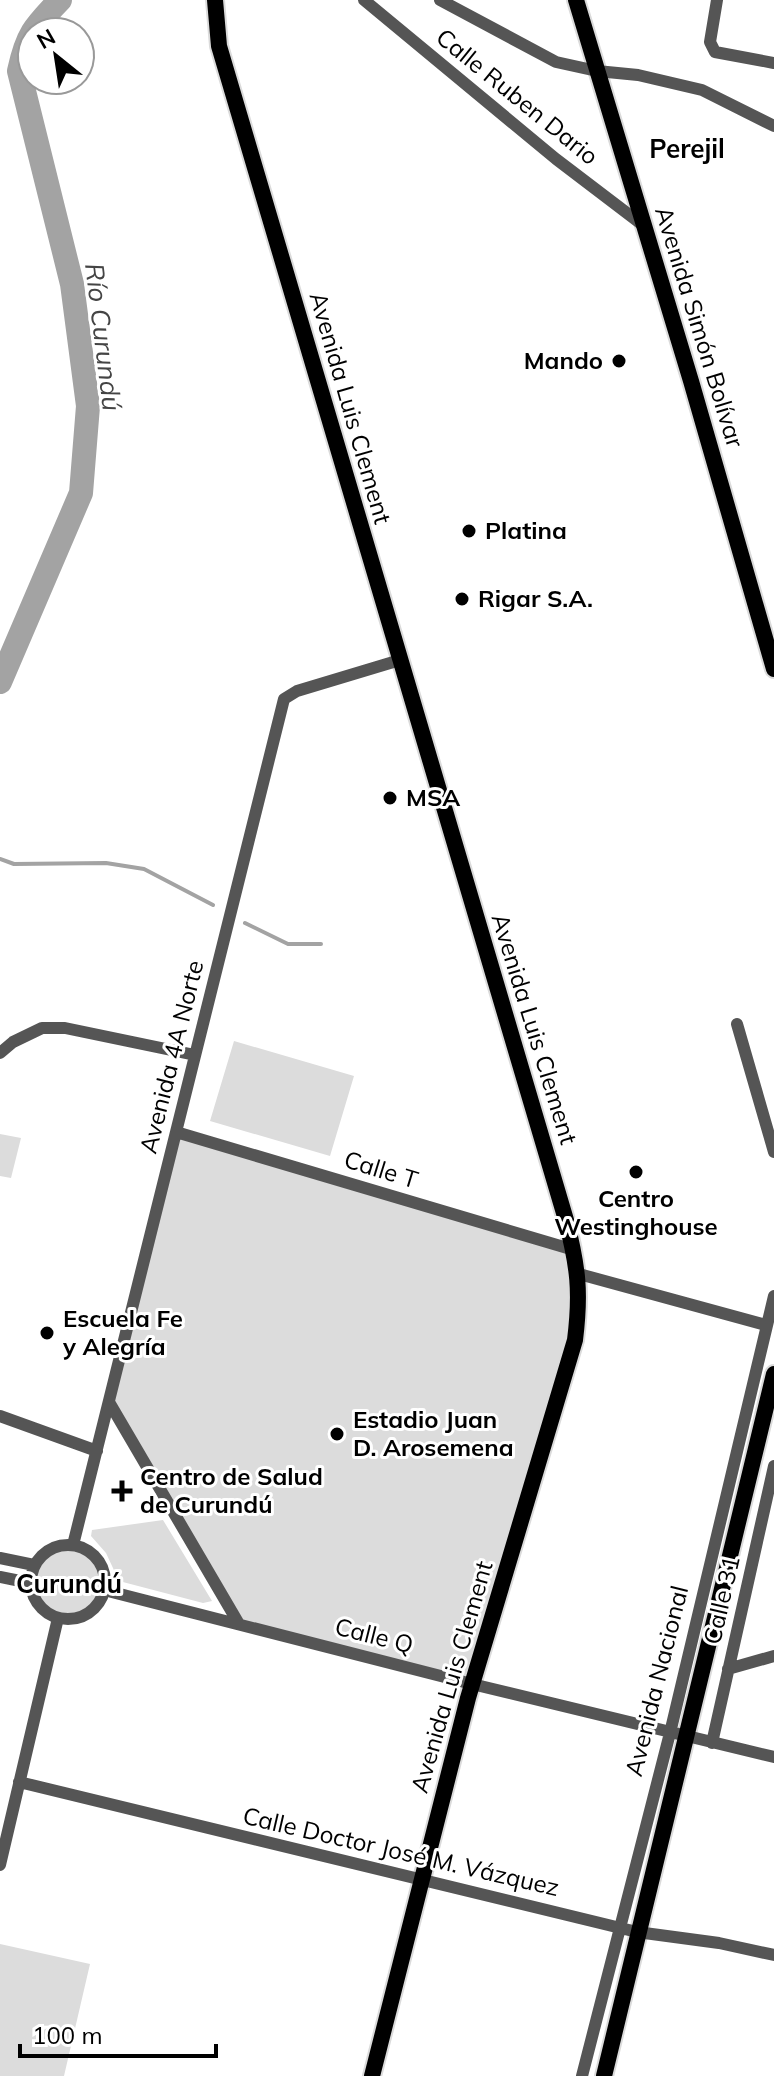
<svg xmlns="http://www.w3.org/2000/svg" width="774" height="2076" viewBox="0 0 774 2076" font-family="Mulish,sans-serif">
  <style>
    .green { fill: #dcdcdc }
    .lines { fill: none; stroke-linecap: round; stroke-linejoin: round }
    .stream { stroke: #a3a3a3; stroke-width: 4 }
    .river { stroke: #a3a3a3; stroke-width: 24 }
    .major-casing { stroke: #dbdbdb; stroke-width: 20 }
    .minor { stroke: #555; stroke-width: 12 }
    .major { stroke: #000; stroke-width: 16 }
    .poi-dot { fill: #000; stroke: #fff; stroke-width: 3 }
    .labels { text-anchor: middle; stroke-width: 6; stroke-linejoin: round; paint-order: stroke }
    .street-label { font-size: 24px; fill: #000; stroke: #fff }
    .poi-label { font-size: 24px; font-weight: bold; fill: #000; stroke: #fff; text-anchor: start }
    .neighbourhood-label { font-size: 26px; font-weight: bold; fill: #000; stroke: #fff }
    .water-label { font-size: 26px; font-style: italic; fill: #444; stroke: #fff }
  </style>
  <rect width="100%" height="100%" fill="#fff"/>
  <path class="green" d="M234,1041l120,35 -24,80 -120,-35z
    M176,1132l398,118 6,52 -108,382 -233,-60 -130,-222z
    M0,1134l21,4 -10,40 -11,-2z
    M163,1520l49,81 -9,2 -84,-22 -13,-28 -15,-17 1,-6z
    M31 1582a37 37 0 1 1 74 0a37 37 0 1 1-74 0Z
    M0,1944l90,20 -26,112h-64z"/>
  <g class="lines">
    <path class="stream" d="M0,859l14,5 92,-1 38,6 69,36
      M245,923l43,21h33"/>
    <path class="river" d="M0,682l81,-189 7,-87 -16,-122 -53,-213c8,-37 15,-44 41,-71"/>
    <g class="major-casing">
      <path id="major" d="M215,0l4,46 347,1174c12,47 15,72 9,120l-107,358 -96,378
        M576,0l115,381 83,288
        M604,2076l170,-702"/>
    </g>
    <path class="minor" d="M364,0l192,159 88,67
      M440,0l116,62 41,9 41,4 64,15 72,36
      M717,0l-7,42 5,10 59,11
      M737,1024l37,128
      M0,1053l13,-11 29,-14h23l130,27
      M176,1132l398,118
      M579,1274l187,51
      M109,1402l130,222
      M0,1416l97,35
      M31 1582a37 37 0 1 1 74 0a37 37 0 1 1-74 0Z
      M73,1545l211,-846 13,-8 103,-31
      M0,1558l34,7
      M0,1577l30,6
      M104,1590l368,94 302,73
      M728,1669l46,-13
      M712,1743l62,-277
      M19,1782l618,150 82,11 55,12
      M0,1865l58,-247
      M582,2076l88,-343 104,-437"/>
    <use href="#major" class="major"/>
  </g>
  <g class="poi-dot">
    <circle cx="619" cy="361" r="8"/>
    <circle cx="469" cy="531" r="8"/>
    <circle cx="462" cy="599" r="8"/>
    <circle cx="390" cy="798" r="8"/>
    <circle cx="636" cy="1172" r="8"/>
    <circle cx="47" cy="1333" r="8"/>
    <circle cx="337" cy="1434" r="8"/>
    <path d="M118 1479h8v8h8v8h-8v8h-8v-8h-8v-8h8z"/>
  </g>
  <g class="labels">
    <g class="street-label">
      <text transform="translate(517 97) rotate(39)" y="8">Calle Ruben Dario</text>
      <text transform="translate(699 327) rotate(73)" y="8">Avenida Simón Bolívar</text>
      <text transform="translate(350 408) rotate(74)" y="8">Avenida Luis Clement</text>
      <text transform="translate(534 1029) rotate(73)" y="8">Avenida Luis Clement</text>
      <text transform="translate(172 1057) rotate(-76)" y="8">Avenida 4A Norte</text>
      <text transform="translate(381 1170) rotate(17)" y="8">Calle T</text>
      <text transform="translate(722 1600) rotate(-77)" y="8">Calle 31</text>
      <text transform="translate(374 1636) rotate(14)" y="8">Calle Q</text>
      <text transform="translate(452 1677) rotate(-74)" y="8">Avenida Luis Clement</text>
      <text transform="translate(657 1681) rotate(-76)" y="8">Avenida Nacional</text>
      <text transform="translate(401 1852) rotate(13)" y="8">Calle Doctor José M. Vázquez</text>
    </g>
    <g class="poi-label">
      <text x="603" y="369" text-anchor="end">Mando</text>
      <text x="485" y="539">Platina</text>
      <text x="478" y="607">Rigar S.A.</text>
      <text x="406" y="806">MSA</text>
      <text x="636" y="1207" text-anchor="middle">Centro<tspan x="636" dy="28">Westinghouse</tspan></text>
      <text x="63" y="1327">Escuela Fe<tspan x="63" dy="28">y Alegría</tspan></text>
      <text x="353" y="1428">Estadio Juan<tspan x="353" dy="28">D. Arosemena</tspan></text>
      <text x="140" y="1485">Centro de Salud<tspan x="140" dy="28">de Curundú</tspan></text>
    </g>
    <g class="neighbourhood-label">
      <text x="687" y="158">Perejil</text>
      <text x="69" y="1593">Curundú</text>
    </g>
    <g class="water-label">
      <text transform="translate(103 337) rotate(83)" y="9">Río Curundú</text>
    </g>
  </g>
  <g transform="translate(56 56) rotate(330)"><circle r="38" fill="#ffffff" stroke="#999999" stroke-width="2"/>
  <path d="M0-6L14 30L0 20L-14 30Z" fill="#000000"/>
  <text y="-12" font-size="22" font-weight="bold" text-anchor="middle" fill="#000000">N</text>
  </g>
  <path d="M20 2044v12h196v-12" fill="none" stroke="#000000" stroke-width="4"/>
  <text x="32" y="2044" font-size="24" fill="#000000" stroke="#ffffff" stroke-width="6" paint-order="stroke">100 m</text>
</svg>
